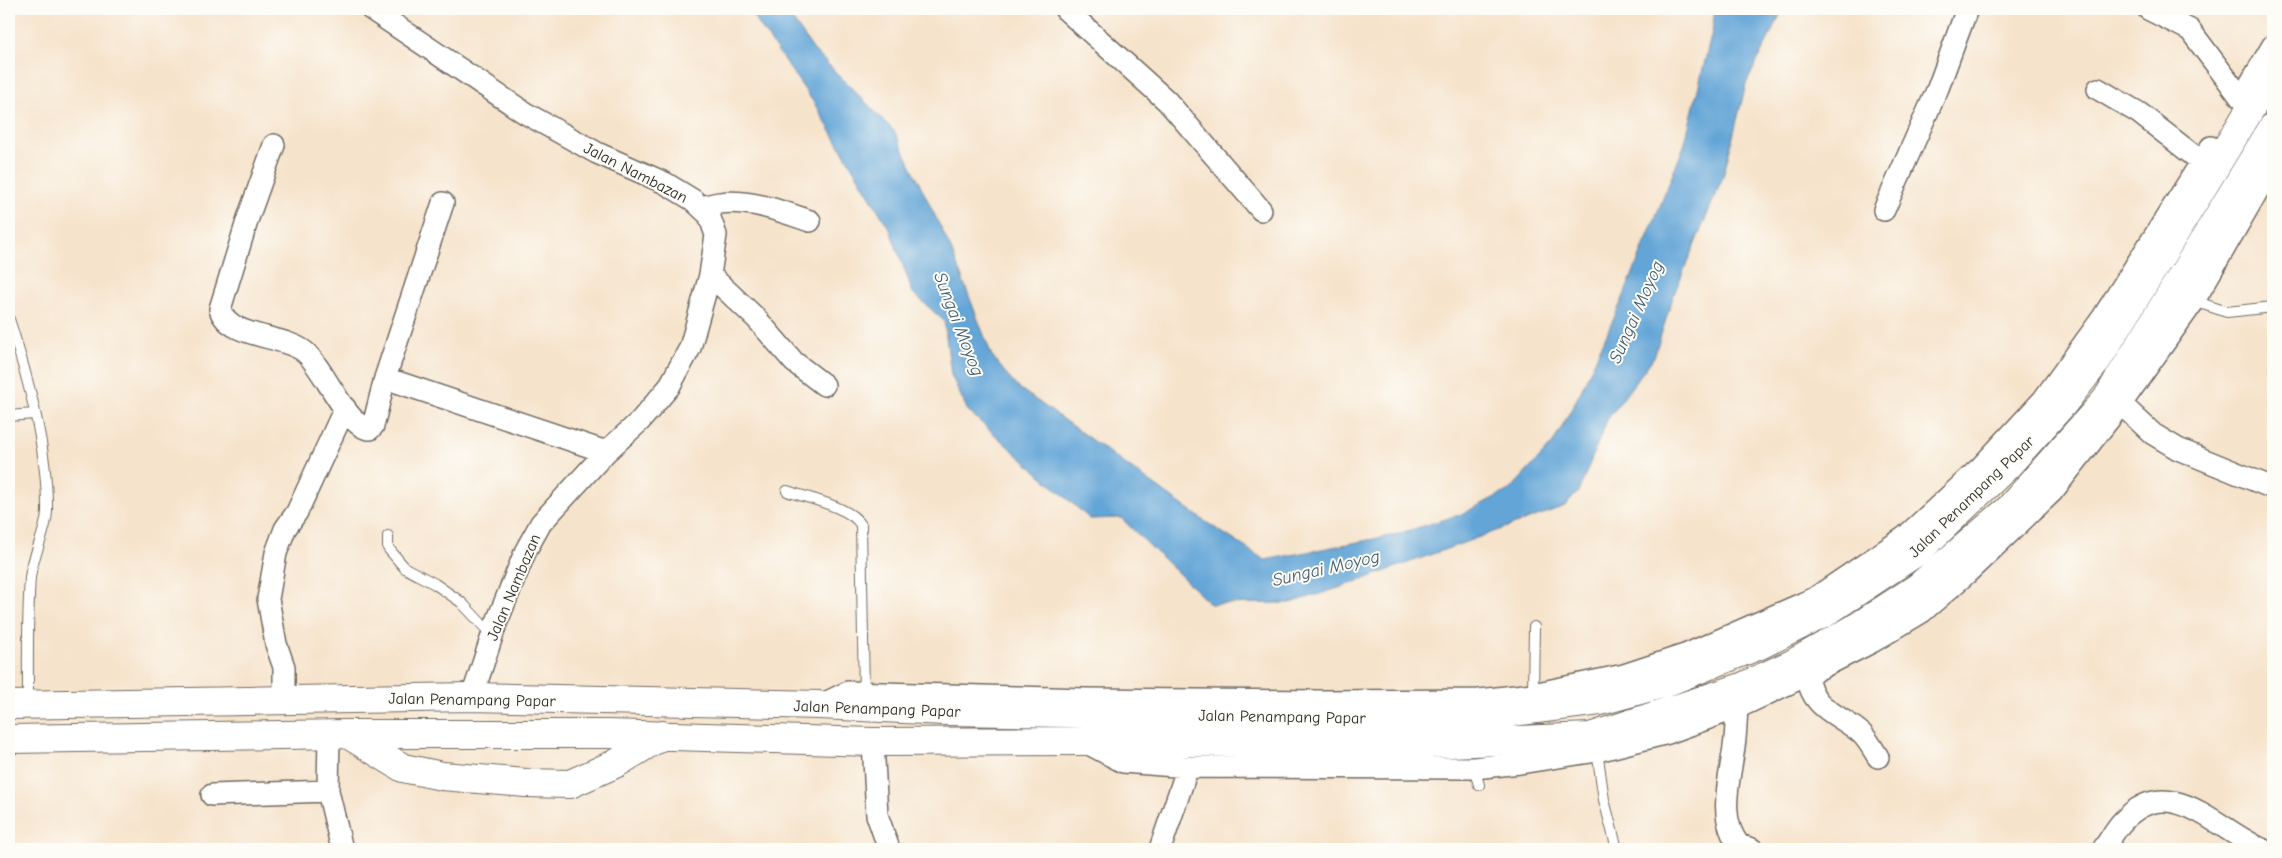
<svg xmlns="http://www.w3.org/2000/svg" width="2282" height="858" viewBox="0 0 2282 858" font-family="'Comic Neue',sans-serif">
  <style>
    .water { fill: #63a5d7; stroke: #476881 }
    .lines { fill: none; stroke-linecap: round; stroke-linejoin: round }
    .lane-casing { stroke: #726b63; stroke-width: 12 }
    .street-casing { stroke: #726b63; stroke-width: 24 }
    .primary-casing { stroke: #726b63; stroke-width: 30 }
    .lane { stroke: #fff; stroke-width: 10 }
    .street { stroke: #fff; stroke-width: 21 }
    .primary { stroke: #fff; stroke-width: 28 }
    .labels { text-anchor: middle; stroke-width: 4; stroke-linejoin: round; paint-order: stroke }
    .street-label { font-size: 16px; fill: #2b2b2b; stroke: #fdfcf7 }
    .water-label { font-size: 18px; font-style: italic; fill: #415c70; stroke: #fdfcf7 }
  </style>
  <rect width="100%" height="100%" fill="#fdfcf7"/>
  <filter id="ink" filterUnits="userSpaceOnUse"><feTurbulence type="fractalNoise" baseFrequency=".02" numOctaves="2"/><feDisplacementMap in="SourceGraphic" scale="10" xChannelSelector="R" yChannelSelector="G"/><feConvolveMatrix kernelMatrix="1 2 1 2 8 2 1 2 1" color-interpolation-filters="sRGB"/></filter>
  <filter id="wash" filterUnits="userSpaceOnUse"><feTurbulence type="fractalNoise" baseFrequency=".0096" numOctaves="4" result="noise"/><feDisplacementMap in="SourceGraphic" scale="20" xChannelSelector="R" yChannelSelector="G"/><feGaussianBlur stdDeviation="1.12" result="paint"/><feColorMatrix in="noise" values="0 0 0 0 0 0 0 0 0 0 0 0 0 0 0 0 0 1.4 0 .05"/><feComposite in="paint" operator="in"/></filter>
  <g filter="url(#wash)">
    <rect width="100%" height="100%" fill="#f6e3cb"/>
    <path class="water" d="M748,9h37l28,40 82,83 56,117 41,107 23,29 191,137 59,38 129,-25 68,-21 49,-25 42,-46 29,-54 41,-91 61,-152 28,-114 3,-23h68l-37,75 -23,93 -49,117 -20,63 -47,63 -28,71 -14,15 -223,81 -52,16 -80,1 -89,-86 -31,1 -122,-108 -17,-36 -7,-54 -31,-28 -23,-63 -76,-127z"/>
  </g>
  <g filter="url(#ink)">
    <g class="lines">
      <g class="lane-casing">
        <path id="lane" d="M2194,301l33,11 46,-5
          M9,319c19,59 39,131 38,193 -1,22 -15,44 -17,66 -3,42 -2,84 -2,126
          M9,416l25,-2
          M787,491c20,7 64,16 74,34l3,169
          M388,536v12l17,20 30,16 26,18 31,33
          M1533,694l1,-67
          M1597,751l7,49 13,49
          M1474,768l5,17"/>
      </g>
      <g class="street-casing">
        <path id="street" d="M371,9l154,104 72,40 68,30 28,17 16,15 7,20 -6,40 -20,73 -21,39 -29,34 -34,31 -65,71 -15,27 -30,74 -24,73
          M1065,9l102,92 94,109
          M2148,9l42,21 51,68
          M2098,89l41,24 63,49
          M2247,89l26,-44
          M274,145l-26,73 -28,91c9,30 63,25 85,43 19,16 42,76 65,77l3,-3 12,-48
          M443,203l-58,175 221,74
          M703,207c35,-13 74,3 107,14
          M1884,210l54,-122 29,-79
          M710,275l46,43 38,44 30,23
          M2121,404l32,30 25,15 95,39
          M1807,675c5,36 32,38 55,59 6,6 11,15 16,23
          M284,700v-33l-8,-23 -8,-45 8,-46 9,-24 12,-17 48,-104
          M821,705l27,-13 236,7 237,2 158,-1 54,-6 91,-19 61,-20 130,-57 90,-61 76,-70 62,-67 60,-83 108,-170
          M1737,708c-1,13 -1,26 -3,39 -4,32 -17,70 5,98l13,4
          M329,735l-1,56 14,58
          M873,742l4,73 12,34
          M1085,742l38,20 65,5 286,1 46,-5 77,-12 71,-18 69,-25 70,-33 65,-33 50,-30 44,-38 86,-82 69,-88 73,-103 79,-137
          M212,795l116,-4
          M1160,849l28,-82
          M2103,849c7,-9 12,-20 20,-28 47,-51 94,9 139,28"/>
      </g>
      <g class="primary-casing">
        <path id="primary" d="M9,705l463,-8 348,8 125,6 486,8 58,-4 111,-14 62,-17 98,-39 63,-31 95,-63 90,-86 54,-60 34,-43 177,-290
          M349,735l54,33 39,8 84,7 44,1 47,-21 46,-28
          M9,739l338,-5h261l265,8 211,-1 319,4 187,-8 152,-50 50,-23 62,-35 63,-41 92,-79 97,-109 167,-273"/>
      </g>
      <use href="#lane" class="lane"/>
      <use href="#street" class="street"/>
      <use href="#primary" class="primary"/>
    </g>
  </g>
  <g class="labels">
    <g class="street-label">
      <text transform="translate(636 172) rotate(27)" y="6">Jalan Nambazan</text>
      <text transform="translate(1971 496) rotate(-44)" y="6">Jalan Penampang Papar</text>
      <text transform="translate(513 587) rotate(-67)" y="6">Jalan Nambazan</text>
      <text transform="translate(472 699) rotate(1)" y="6">Jalan Penampang Papar</text>
      <text transform="translate(877 708) rotate(2)" y="6">Jalan Penampang Papar</text>
      <text transform="translate(1282 716) rotate(1)" y="6">Jalan Penampang Papar</text>
    </g>
    <g class="water-label">
      <text transform="translate(1636 312) rotate(-66)" y="6">Sungai Moyog</text>
      <text transform="translate(959 324) rotate(69)" y="6">Sungai Moyog</text>
      <text transform="translate(1326 568) rotate(-13)" y="6">Sungai Moyog</text>
    </g>
  </g>
  <rect width="2282" height="858" fill="none" stroke="#fdfcf7" stroke-width="30"/>
</svg>
